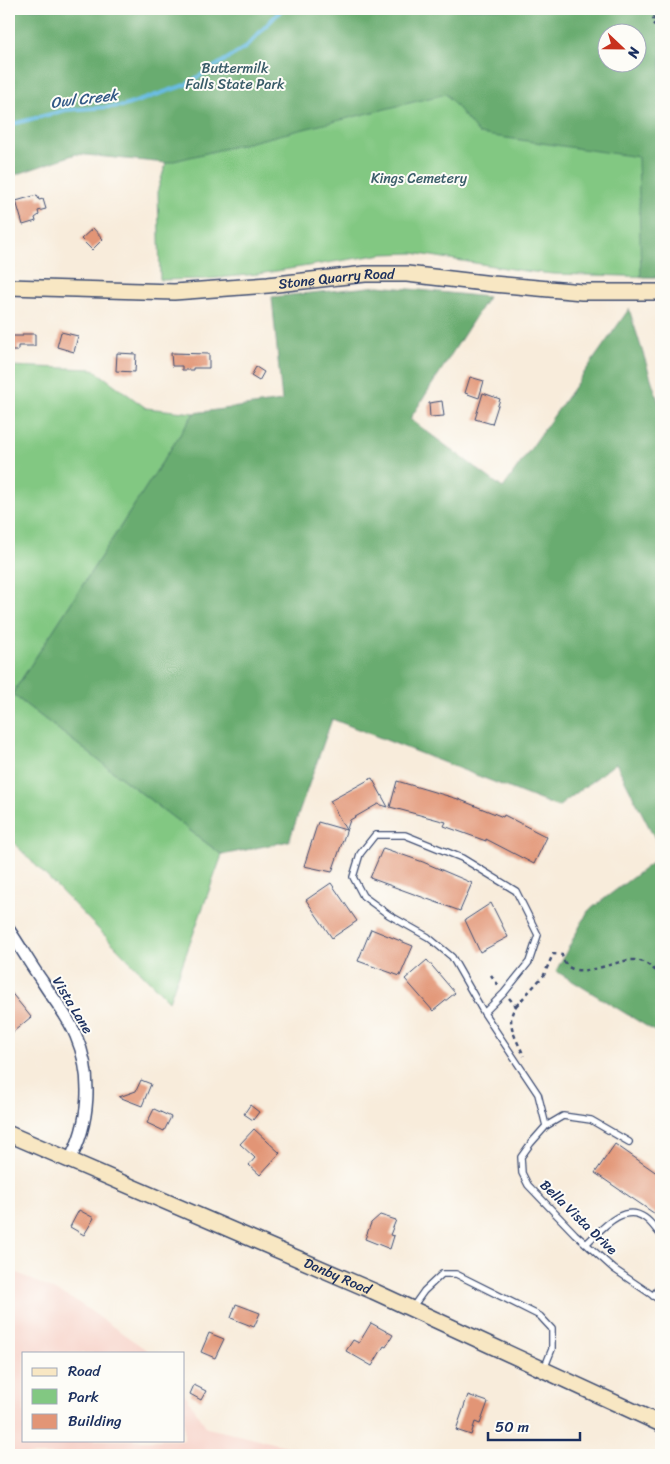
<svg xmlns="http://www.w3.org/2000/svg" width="670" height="1464" viewBox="0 0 670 1464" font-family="Sriracha,sans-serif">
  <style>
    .built { fill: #f7d1c8 }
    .green { fill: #82c882; stroke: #4e7c70; fill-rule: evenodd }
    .forest { fill: #69ac70; stroke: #426e67; fill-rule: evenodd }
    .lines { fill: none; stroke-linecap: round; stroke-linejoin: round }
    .stream { stroke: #67bbe3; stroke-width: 4 }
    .building { fill: #e29576 }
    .lane-casing { stroke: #3c4b71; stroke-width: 8 }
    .street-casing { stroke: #3c4b71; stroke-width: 14 }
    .secondary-casing { stroke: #3c4b71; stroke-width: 18 }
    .path { stroke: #3c4b71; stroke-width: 2.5; stroke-dasharray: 4 4; stroke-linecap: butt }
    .lane { stroke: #fff; stroke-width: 5.5 }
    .street { stroke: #fff; stroke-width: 11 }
    .secondary { stroke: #f8e7c3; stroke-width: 15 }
    .labels { text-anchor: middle; stroke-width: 4; stroke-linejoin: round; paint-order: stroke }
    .park-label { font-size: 14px; fill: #3a5d69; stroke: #fdfcf7 }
    .street-label { font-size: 14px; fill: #1b2f5e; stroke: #fdfcf7 }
    .water-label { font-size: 15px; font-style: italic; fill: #325986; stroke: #fdfcf7 }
  </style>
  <rect width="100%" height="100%" fill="#fdfcf7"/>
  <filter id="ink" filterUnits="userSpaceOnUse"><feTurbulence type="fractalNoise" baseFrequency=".02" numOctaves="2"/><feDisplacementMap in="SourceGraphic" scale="10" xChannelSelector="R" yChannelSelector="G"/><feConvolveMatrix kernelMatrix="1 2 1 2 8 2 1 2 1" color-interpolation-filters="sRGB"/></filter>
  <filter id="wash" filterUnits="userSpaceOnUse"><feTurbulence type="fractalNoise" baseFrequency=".0096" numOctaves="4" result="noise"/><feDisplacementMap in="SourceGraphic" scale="20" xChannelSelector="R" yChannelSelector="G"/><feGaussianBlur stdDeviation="1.12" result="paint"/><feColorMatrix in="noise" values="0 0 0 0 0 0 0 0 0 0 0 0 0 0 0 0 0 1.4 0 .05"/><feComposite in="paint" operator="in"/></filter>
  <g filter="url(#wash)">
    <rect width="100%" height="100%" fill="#f8ecdb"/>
    <path class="built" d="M9,1269l67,32 75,52h-127v87h160v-47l23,35 119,27h-317z"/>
    <path class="green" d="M9,9h652v268l-108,-3 -29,-3 -111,-18 -30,1 -125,20 -51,5 -47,1 -2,-91 8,-26zM608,32h30v30h-30z
      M9,366l84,3 53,39 48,5 -182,281 210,161 -53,146 -160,-163z"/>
    <path class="forest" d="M9,9h652v268h-20l-3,-120 -159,-23 -33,-40 -280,69 -90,-9 -67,23zM608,32h30v30h-30z
      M379,286l109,11 -78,122 93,69 126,-179 32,101v440l-45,-87 -58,44 -226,-88 -43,122 -67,14 -210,-161 182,-281 88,-12 -10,-104z
      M661,856v179l-105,-64 32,-60z"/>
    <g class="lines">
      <path class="stream" d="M9,125l57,-15 58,-4 61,-21 61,-38 36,-38"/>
    </g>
    <g id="blocks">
      <path class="building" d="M37,195l2,5 4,-1 3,10 -8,2 1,4 -4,3 1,3 -13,4 -7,-24z
        M93,228l10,11 -11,11 -11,-11z
        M61,332l17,4 -4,16 -17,-5z
        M23,334h12v12h-17v5h-9v-15h14z
        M117,353l19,1 -1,18 -19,-1z
        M171,353l38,1v14h-16v2h-11v-4h-10z
        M256,367l8,5 -5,9 -8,-5z
        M470,377l14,4 -5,17 -14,-5z
        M483,393l17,6 -8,25 -17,-5z
        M442,401l2,15 -14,1 -1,-14z
        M372,778l16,29 -10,-3 -28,16 -18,52 -28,-6 14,-44 28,8 -16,-29z
        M397,781l61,18 45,18 1,-2 43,22 -13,27 -48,-25v2l-42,-15 2,-4 -56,-15z
        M383,848l40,14 49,21 -12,28 -90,-33z
        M331,883l26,38 -25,17 -26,-38z
        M491,903l17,34 -28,15 -15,-32z
        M371,929l42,17 -13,30 -42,-15z
        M427,960l28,33 -22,18 -28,-32z
        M9,990l22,27 -18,15 -4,-5z
        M141,1080l10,4 -9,22 -23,-9 17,-6z
        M250,1105l9,7 -6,8 -9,-6z
        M154,1109l17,8 -7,14 -17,-8z
        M254,1129l26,24 -20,22 -11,-10 6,-7 -15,-14z
        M615,1144l46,32v42l-66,-45z
        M79,1210l15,8 -10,17 -14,-8z
        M380,1215l16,5 -6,15 4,1 -4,13 -25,-10 6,-16z
        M236,1304l24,9 -6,14 -23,-9z
        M371,1323l22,12 -7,12 -2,-1 -12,20 -26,-15 7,-11 6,3z
        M209,1333l15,6 -9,19 -14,-6z
        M194,1385l12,6 -5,9 -11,-6z
        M468,1395l20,7 -8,22 -5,-2 -4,13 -15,-5z"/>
    </g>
  </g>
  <g filter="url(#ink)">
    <use href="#blocks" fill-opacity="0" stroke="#3c4b71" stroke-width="1"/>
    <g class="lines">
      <g class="lane-casing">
        <path id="lane" d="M484,1013l20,-20 25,-31 9,-27 -22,-44 -54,-33 -57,-23h-30l-15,19 -7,23 10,19 26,19 39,22 24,20 32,56 54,81 8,32
          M629,1142l-38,-22 -28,-4 -17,10 -15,17 -10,14 1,16 6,12 47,49 39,35 47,32
          M586,1244c15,-14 37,-42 59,-26 6,4 11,12 16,17
          M653,1296l8,-11
          M412,1308l12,-17 18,-17h14l84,42 12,13v20l-8,20"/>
      </g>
      <g class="street-casing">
        <path id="street" d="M9,930c11,16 21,34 33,51 11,18 26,35 34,55 17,39 14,88 -7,125"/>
      </g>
      <g class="secondary-casing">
        <g id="secondary">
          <path id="s1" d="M9,287l165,5 94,-7 97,-11h42l86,10 89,8h79"/>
          <path id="s2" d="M9,1134l364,157 288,133"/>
        </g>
      </g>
      <path class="path" d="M657,9l-5,14 9,6
        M491,975l8,11
        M509,998l7,8c-12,16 1,34 8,50
        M516,1006l28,-31 9,-21 9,1c6,32 52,4 72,5 12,1 18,8 27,15"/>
      <use href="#lane" class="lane"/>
      <use href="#street" class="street"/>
      <use href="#secondary" class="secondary"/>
    </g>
  </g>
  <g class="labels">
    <g class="park-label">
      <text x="235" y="73">Buttermilk<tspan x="235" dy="16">Falls State Park</tspan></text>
      <text x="419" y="183">Kings Cemetery</text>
    </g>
    <g class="street-label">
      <text dy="5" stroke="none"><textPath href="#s1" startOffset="328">Stone Quarry Road</textPath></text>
      <text transform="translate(73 1005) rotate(59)" y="5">Vista Lane</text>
      <text transform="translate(579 1217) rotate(44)" y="5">Bella Vista Drive</text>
      <text dy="5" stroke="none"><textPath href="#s2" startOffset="358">Danby Road</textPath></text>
    </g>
    <g class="water-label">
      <text transform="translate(84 99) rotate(-7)" y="5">Owl Creek</text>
    </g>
  </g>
  <rect width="670" height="1464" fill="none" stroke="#fdfcf7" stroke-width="30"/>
  <rect x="22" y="1352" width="162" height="90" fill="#fdfcf7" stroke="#a3aaba"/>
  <rect x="32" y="1368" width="25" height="8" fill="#f8e7c3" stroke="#a3aaba"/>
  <text x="68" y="1376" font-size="15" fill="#1b2f5e">Road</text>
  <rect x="32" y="1389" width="25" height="15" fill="#82c882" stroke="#a3aaba"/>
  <text x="68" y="1402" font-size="15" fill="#1b2f5e">Park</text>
  <rect x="32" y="1414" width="25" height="15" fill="#e29576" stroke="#a3aaba"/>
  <text x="68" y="1426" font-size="15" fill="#1b2f5e">Building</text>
  <g transform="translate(622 48) rotate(112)"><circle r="24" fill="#fdfcf7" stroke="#a3aaba"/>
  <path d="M0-4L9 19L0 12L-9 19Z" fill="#c8321e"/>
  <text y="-8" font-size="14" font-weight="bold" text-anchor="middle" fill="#1b2f5e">N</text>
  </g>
  <path d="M488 1432v8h92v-8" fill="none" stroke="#1b2f5e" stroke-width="2.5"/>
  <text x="495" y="1432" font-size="15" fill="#1b2f5e" stroke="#fdfcf7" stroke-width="4" paint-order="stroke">50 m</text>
</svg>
